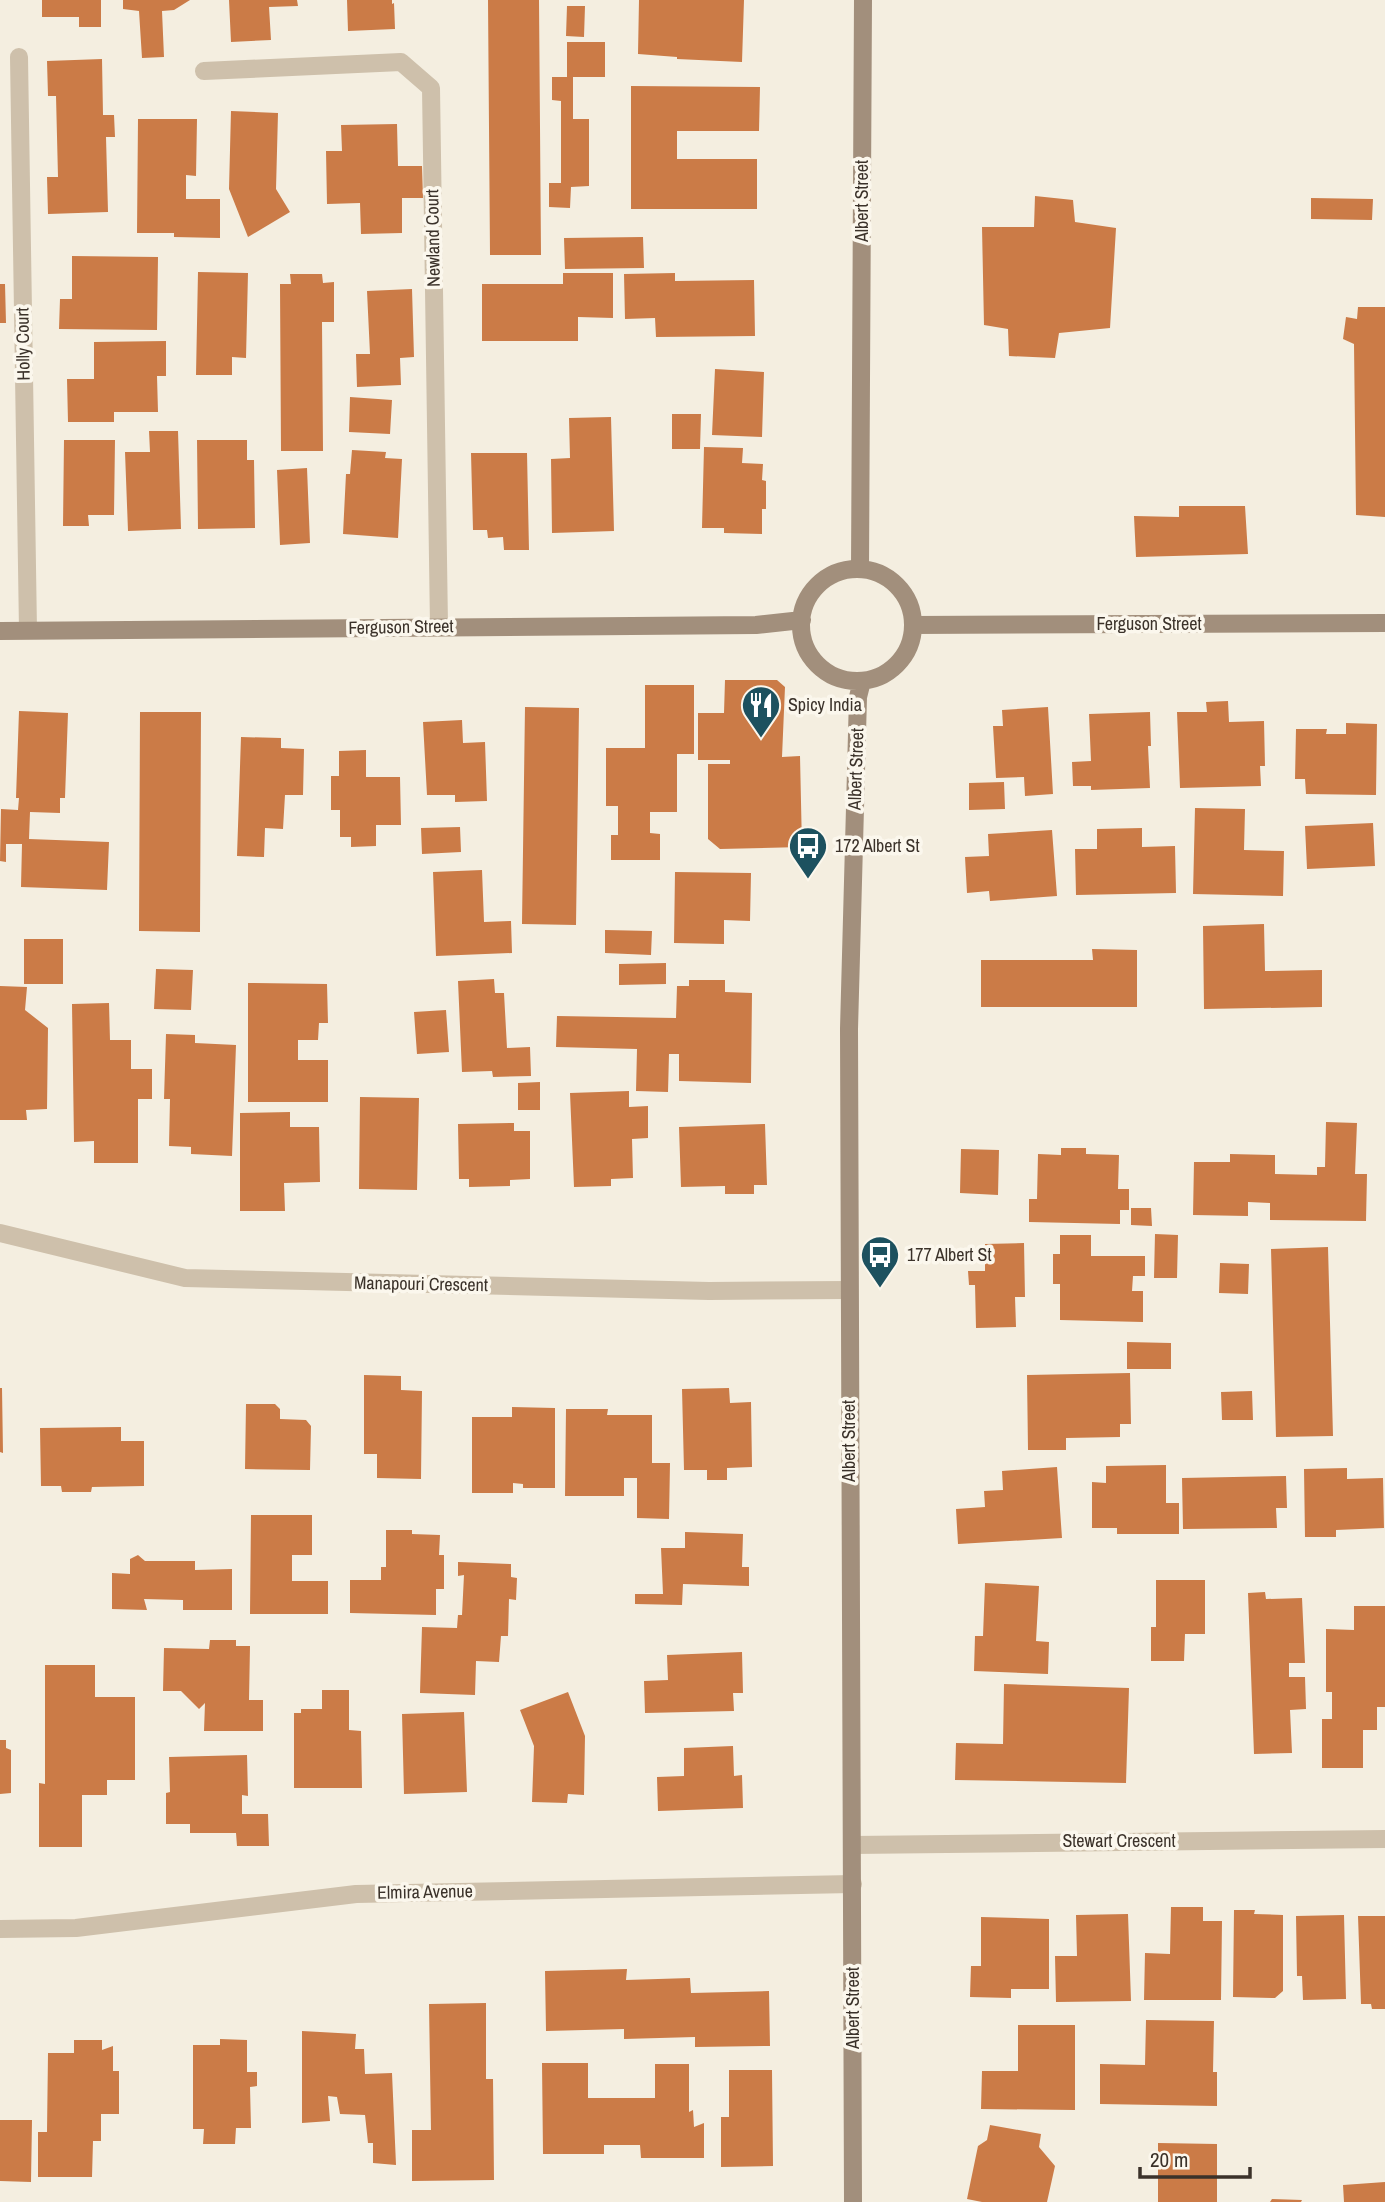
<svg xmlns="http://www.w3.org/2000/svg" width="1385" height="2202" viewBox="0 0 1385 2202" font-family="'Archivo Narrow',sans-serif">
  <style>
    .building { fill: #cb7b47 }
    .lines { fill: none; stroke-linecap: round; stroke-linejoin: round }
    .street { stroke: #cec0ab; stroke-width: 18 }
    .secondary { stroke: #a28f7c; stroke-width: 18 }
    .labels { text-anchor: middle; stroke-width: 7; stroke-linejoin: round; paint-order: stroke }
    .street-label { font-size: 18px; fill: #3b322a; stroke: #fbf7ed }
    .poi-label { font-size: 18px; fill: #3b322a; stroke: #fbf7ed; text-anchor: start }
  </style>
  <rect width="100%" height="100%" fill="#f4eee0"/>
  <path class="building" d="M42,0h59v27h-22v-10h-37z
    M123,0h67l-16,10 -12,1 2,46 -22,1 -3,-47 -16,-2z
    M229,0h68l1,6 -29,1 2,33 -40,2z
    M347,0h45v4l2,-1 1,26 -47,2z
    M488,0h51l2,255h-51z
    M639,0h105l-2,62 -65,-3v-2l-39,-3z
    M567,6h18l-1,31 -18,-1z
    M567,42h38v35h-32v42h16v67l-18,1 -1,21 -21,-1v-24h12v-82l-9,-1v-23h15z
    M102,59l1,56h11l1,22h-9l2,75 -60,2 -1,-37h11l-2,-81h-8l-1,-35z
    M631,86l129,1 -1,44h-82v28h80v50h-126z
    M231,111l47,2 -2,76 14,23 -42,25 -19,-48z
    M138,119h59l-1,57 -10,-1v24h34v39l-46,-1v-4h-37z
    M397,124l1,42h24l1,32h-21v35l-41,1 -1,-31 -33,1 -1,-53h16l-1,-26z
    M1035,196l38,4 2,22 41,6 -6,100 -51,5 -4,25 -46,-2 -1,-27 -24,-4 -2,-98h52z
    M1311,198l62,1 -1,21 -61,-1z
    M643,237l1,31 -79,1 -1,-31z
    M72,256l86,1 -1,73 -98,-1 1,-30h12z
    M198,272l50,1 -2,85 -14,-1v18h-36z
    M563,273h50v45l-35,-1v24h-96v-57h81z
    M675,273v8l79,-1 1,56 -99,1 -1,-19 -30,1 -1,-45z
    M290,274h32l1,9 11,-1v40h-12l1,129h-42l-1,-167h11z
    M0,284h5l1,39h-6z
    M412,289l2,68 -14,1 1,27 -44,2 -1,-33h14l-3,-63z
    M1358,307h27v210l-29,-2 -2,-171 -11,-5 3,-22 11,2z
    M166,341v35h-9l1,36h-44v10h-46l-1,-43h27v-37z
    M715,369l49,3 -2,65 -50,-2z
    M350,397l42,3 -2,34 -41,-2z
    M672,414h29l-1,35h-28z
    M611,417l3,114 -62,2 -1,-74 19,-1 -1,-40z
    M149,431h29l3,98 -53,2 -3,-79h25z
    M64,440h51l-1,75h-26l1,11h-26z
    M197,440h50v20h7l1,68 -57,1z
    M704,447l39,1 -1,15 21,1 -1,16 4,1v28h-4v25l-38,-1v-5h-22z
    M352,450l34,2 -1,6 17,1 -4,79 -55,-4 3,-60h4z
    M471,453h56l2,97h-25l-1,-13 -15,1 -1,-8h-14z
    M307,468l3,75 -30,2 -3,-75z
    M1179,506h66l3,48 -112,3 -2,-41 45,1z
    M725,680h52l8,7 -3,70 18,-1 2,91 -82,2 -12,-10v-75h22v-4h-32v-47h26z
    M645,685h49v69h-17v58h-27v21l10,1v26h-49v-25h7v-29h-12v-58h39z
    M1228,701l1,21 35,-1 1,45h-5l1,20 -81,2 -3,-76h30l-1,-10z
    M525,707l54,1 -3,217 -54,-1z
    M1048,707l5,87 -28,2 -1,-19 -28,1 -3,-52h10l-1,-16z
    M19,711l49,2 -3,85h-5v15l-30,-1 -1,27 80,3 -2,48 -86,-3 1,-43h-16v18l-6,-1 1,-52 17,1 1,-12h-3z
    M140,712h61l-1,220 -61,-1z
    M1150,712l1,34h-3l2,42 -59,2v-4h-18l-1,-24 19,-1 -2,-47z
    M462,720l1,23 22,-1 2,59 -32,1v-7h-28l-4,-73z
    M1346,723l31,1 -1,71 -70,-1 -1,-15h-10l1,-50h31l-1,5h20z
    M241,737l40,1v10l23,1 -1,46h-18l-2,34 -18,-1 -1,29 -27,-1z
    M366,750v27h34l1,48h-25v21l-25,1v-10h-11v-27h-9v-34h8v-25z
    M1004,782l1,27 -36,1v-27z
    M1195,808l50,1 -1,41 40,1 -1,45 -90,-2z
    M1373,823l2,43 -68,3 -2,-43z
    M460,827l1,25 -39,2 -1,-26z
    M1142,828v19l33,-1 1,47 -100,2 -1,-46h22v-20z
    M1052,830l5,66 -67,5 -1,-10 -22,2 -2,-36 24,-1 -1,-22z
    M482,870l2,52 27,-1 1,32 -76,3 -3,-84z
    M675,872l76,1 -1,48 -26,-1v24l-50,-1z
    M1264,924l1,47 57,-1v37l-118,2 -1,-83z
    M605,930l47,1 -1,24 -46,-2z
    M24,939h39v45h-39z
    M1092,949l45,1v57h-156v-47h112z
    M666,963v21l-47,1v-21z
    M156,969l37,1 -2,40 -37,-1z
    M494,979l1,14h9l3,55 23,-1 1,29 -38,1 -1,-6 -30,1 -4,-91z
    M689,980h36v12l27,1 -1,90 -72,-2v-27h-10l-1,38 -32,-1 1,-42 -81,-2 1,-31 119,2 1,-32h12z
    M248,983l79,1 1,39h-9l-1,17h-20v20h30v42h-80z
    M0,986l27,1 -2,23 23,18 -1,81 -21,1 1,10h-27z
    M109,1003l1,37h21v29h21v30h-14v64h-44v-22l-20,1 -2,-138z
    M446,1010l3,42 -32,2 -3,-42z
    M166,1034l29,1v8l41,2 -4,111 -41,-2v-7l-22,-1 1,-47h-6z
    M540,1082v28h-22v-27z
    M629,1091v16l19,-1v32l-16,1 1,39 -22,1v7l-37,1 -4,-94z
    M360,1097l59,1 -2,92 -58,-1z
    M290,1112v15h29l1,55 -36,1 1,28h-45v-98z
    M1326,1122l31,1 -2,51h12l-1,47 -96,-1v-17l-22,-1v14l-55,-1 1,-53h36v-8l45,1v19l42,1v-8h8z
    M514,1123v8h16v48l-20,1v6l-41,1v-8h-10l-1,-55z
    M765,1124l2,61h-13v9h-29v-8l-44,1 -2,-60z
    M1061,1148h25v6l33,1 -1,34h11v21h-9v14l-91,-2v-23h8l1,-45 23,1z
    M961,1149l38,1 -1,45 -38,-2z
    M1131,1208h20l1,18 -21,-1z
    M1155,1234l23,1 -1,43h-23z
    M1060,1235h31v21h54v20h-12l-1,15h11v31l-83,-2v-36h-7v-30h7z
    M1024,1243l1,54h-10l1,30 -40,1 -1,-43h-6l-1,-14h17v-27z
    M1328,1247l5,189 -57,1 -5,-188z
    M1220,1263l29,1 -1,30 -29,-1z
    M1127,1342l44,1v26h-44z
    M1130,1373l1,51h-11v13l-54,1v12h-38l-1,-75z
    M364,1375l37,1v14l21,1 -1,88 -44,-1v-24h-13z
    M0,1388h2l1,65 -3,-1z
    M729,1388l1,15 21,-1 1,65 -25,1v12h-20v-10h-23l-2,-81z
    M1252,1391l1,29h-31l-1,-28z
    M246,1404h29l5,5v10l26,1 5,6 -1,44 -65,-1z
    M512,1407l43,1v80h-32v-4l-10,-1v10h-41v-76h40z
    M566,1409h42l-1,6h45v48h18l-1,56 -32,-1v-40h-13v18h-59z
    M121,1427v14h23v45l-52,1 -1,5h-29l-1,-6h-20l-1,-58z
    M1166,1465v38h13v31h-62v-6h-25v-46l14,1v-17z
    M1057,1467l5,71 -104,6 -2,-35 29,-2 -1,-16 19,-1 -1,-19z
    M1347,1468v11l36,-1 1,50 -48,2v7h-31l-1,-68z
    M1286,1476l1,32h-11l1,20 -94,1 -1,-51z
    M251,1515h61v40h-20v26h36v33h-78z
    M386,1530h26v4l28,1 -1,20h5v34h-8v26l-86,-2v-33h31v-13h5z
    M685,1532l58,2 -1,33h7v19l-66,-2 -1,21 -47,-1v-10h28l-2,-46h24z
    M138,1555l7,6h50v9l37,-1v41h-49v-10l-39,-1 3,11 -35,-1v-36l18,1v-15z
    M458,1562l53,2v13l6,1 -1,22 -7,-1 -1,37h-7l-2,26 -23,-1 -1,34 -55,-2 2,-66 35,1 1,-13h4l2,-40 -6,1z
    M1156,1580h49v54h-20l-1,27h-33v-34h5z
    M985,1583l54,3 -3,55 13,1 -1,32 -74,-3 1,-35h8z
    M1265,1592l1,7 36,-1 3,65h-16v14h16l1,32 -16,1 2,43 -38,1 -6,-161z
    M1354,1606h31v101h-8v23h-14v38h-41v-49h10v-27h-6v-63l28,1z
    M210,1640h26v6h14l-1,54h14v31h-59l1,-28 -6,6 -18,-18h-18l1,-43 45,1z
    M742,1652l1,41h-10l1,18 -89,2 -1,-32 24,-1 -1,-25z
    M45,1665h50v32h40v83h-28v15h-25v52h-43v-64l6,1z
    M1004,1684l125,4 -3,95 -171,-3 1,-37 47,1z
    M322,1690h27v40l12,1 1,57h-68v-75h7v-4h21z
    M568,1692l17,44 -1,59 -16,-1 -1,9 -35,-1 2,-56 -14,-36z
    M464,1712l3,80 -63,2 -2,-80z
    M0,1740h6v8l5,2v43l-11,1z
    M733,1746l1,30 8,-1 1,33 -85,3 -1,-34 27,-1v-28z
    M247,1755l1,41 -6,-1v19h26l1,32h-32l-1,-13h-46v-9h-24v-31l4,-1 -1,-35z
    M1171,1907h32v14h19l-1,79h-77l1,-47 25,1z
    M1234,1910h21l-1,4 29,1v76l-8,7 -42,-1z
    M1128,1914l3,87 -75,1 -1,-46h22l-1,-41z
    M1344,1915l2,84 -43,1 -1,-24h-5l-1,-60z
    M1358,1916h27v93h-13l-1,-5h-10z
    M981,1917l68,2v70h-38v9l-41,-1 1,-31h10z
    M627,1969l-1,11 64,-2 1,15 78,-2 1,55 -75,1v-10l-71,2v-10l-78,2 -1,-60z
    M486,2003v76h7l1,101 -82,1v-51h19l-2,-126z
    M1146,2020l68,1 -1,51h4v34l-117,-2v-40l45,1z
    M1018,2025h57v85l-94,-1 1,-38h36z
    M302,2031l54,3 -1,15h9l1,25 27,-1 4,92 -23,-2v-20h-5l-3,-28 -25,-1 -3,-17 -9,-1 2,25 -28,2z
    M220,2039l27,1v32h10v14l-7,1 1,41h-15l-1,16h-32l1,-15h-11v-84h27z
    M74,2040h28v10l11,-4v25h6v43h-18v27h-8l-1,36h-54v-45h9l1,-79h26z
    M542,2063h46v35h67v-34h34v48l4,-2 1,17 10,-4v35h-63l-1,-13h-36v9h-61z
    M729,2070h43l1,96 -52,1v-50h8z
    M0,2120h32l-1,62 -31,-1z
    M990,2125l51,9 -2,13 16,19 -8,36h-65l-15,-3 11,-53 9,-6z
    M1158,2143l59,1v58h-59z
    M1385,2182v20h-41l-1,-17z
    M1272,2199l30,1 -1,2h-31z"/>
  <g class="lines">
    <path class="street" d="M19,57l9,573
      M204,71l197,-9 30,26 8,538
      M0,1233l185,45 524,13 139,-1
      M852,1845l533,-6
      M0,1929l76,-1 280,-34 497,-10"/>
    <path class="secondary" d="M860,569l3,-569
      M801 625a56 56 0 1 1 112 0a56 56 0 1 1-112 0Z
      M913,625l472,-2
      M0,631l756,-6 46,-5
      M853,2202l-4,-1173 9,-332 4,-16"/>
  </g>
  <defs>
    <g id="restaurant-pin" transform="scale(2.0125)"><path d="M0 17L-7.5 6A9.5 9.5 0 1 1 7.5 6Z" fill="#1d515f" stroke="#fbf7ed"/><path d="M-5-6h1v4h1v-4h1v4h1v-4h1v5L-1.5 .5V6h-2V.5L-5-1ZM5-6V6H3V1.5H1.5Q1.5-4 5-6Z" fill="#fff"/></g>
    <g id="bus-pin" transform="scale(2.0125)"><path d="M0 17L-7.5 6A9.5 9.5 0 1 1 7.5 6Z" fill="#1d515f" stroke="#fbf7ed"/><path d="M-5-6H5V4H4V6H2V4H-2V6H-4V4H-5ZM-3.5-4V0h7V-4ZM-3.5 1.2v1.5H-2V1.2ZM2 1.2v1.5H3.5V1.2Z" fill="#fff"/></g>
  </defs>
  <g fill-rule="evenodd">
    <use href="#restaurant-pin" x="761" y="705"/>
    <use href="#bus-pin" x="808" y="846"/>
    <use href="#bus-pin" x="880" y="1255"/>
  </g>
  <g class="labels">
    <g class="street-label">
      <text transform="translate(862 201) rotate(-90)" y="6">Albert Street</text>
      <text transform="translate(433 238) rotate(-91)" y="6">Newland Court</text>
      <text transform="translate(23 344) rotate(-91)" y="6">Holly Court</text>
      <text x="1149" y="630">Ferguson Street</text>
      <text transform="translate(401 627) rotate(-1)" y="6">Ferguson Street</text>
      <text transform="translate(856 769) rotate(-88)" y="6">Albert Street</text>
      <text transform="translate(421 1284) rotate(1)" y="6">Manapouri Crescent</text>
      <text transform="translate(849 1441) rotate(-90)" y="6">Albert Street</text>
      <text x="1119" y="1847">Stewart Crescent</text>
      <text transform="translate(425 1892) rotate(-1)" y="6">Elmira Avenue</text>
      <text transform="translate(853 2008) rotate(-90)" y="6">Albert Street</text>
    </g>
    <g class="poi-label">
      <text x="788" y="711">Spicy India</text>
      <text x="835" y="852">172 Albert St</text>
      <text x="907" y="1261">177 Albert St</text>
    </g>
  </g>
  <path d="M1140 2167v10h110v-10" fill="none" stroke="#3b322a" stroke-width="3.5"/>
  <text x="1150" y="2167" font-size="21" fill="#3b322a" stroke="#fbf7ed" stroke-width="5" paint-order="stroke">20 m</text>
</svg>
